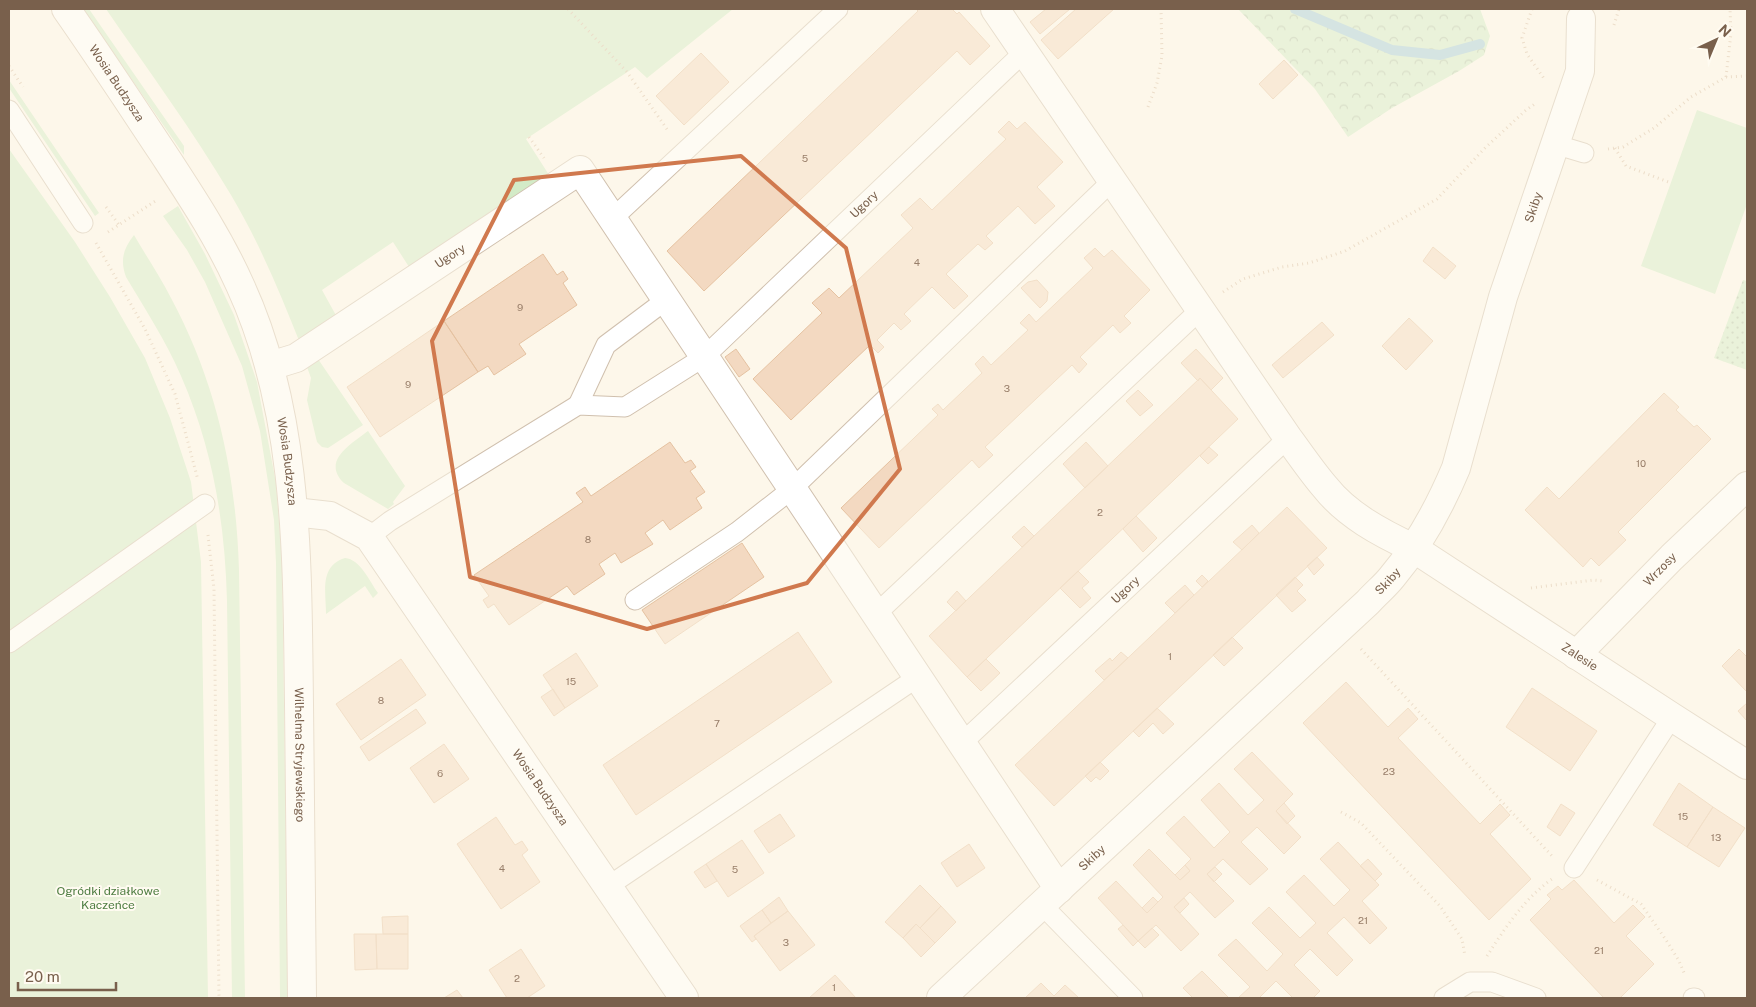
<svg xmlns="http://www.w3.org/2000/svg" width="1756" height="1007" viewBox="0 0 1756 1007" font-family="'Public Sans',sans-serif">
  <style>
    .green { fill: #d3ebc7 }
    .forest { fill: url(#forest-crowns) }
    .park { fill: url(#park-dots) }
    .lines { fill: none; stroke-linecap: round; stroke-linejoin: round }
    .stream { stroke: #a4ccd9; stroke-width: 10 }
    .building { fill: #f3d9c1; stroke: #e5c2a1 }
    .lane-casing { stroke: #d0c0ae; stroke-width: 21 }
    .street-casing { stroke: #d0c0ae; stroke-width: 30 }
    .secondary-casing { stroke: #d3c1ad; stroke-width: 30 }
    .path { stroke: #d8bda4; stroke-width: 3; stroke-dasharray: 1 4; stroke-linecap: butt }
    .lane { stroke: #fff; stroke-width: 19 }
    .street { stroke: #fff; stroke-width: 28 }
    .secondary { stroke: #fff; stroke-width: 28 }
    .marked { fill: none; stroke: #d0794e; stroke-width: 4; stroke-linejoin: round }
    .labels { text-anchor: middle; stroke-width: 4; stroke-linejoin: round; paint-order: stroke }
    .number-label { font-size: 10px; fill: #987e69 }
    .street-label { font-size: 12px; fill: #79604c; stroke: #fffbf1 }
    .park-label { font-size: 12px; fill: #507e43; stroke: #fffbf1 }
  </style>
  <defs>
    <pattern id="forest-crowns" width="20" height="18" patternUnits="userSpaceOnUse" patternTransform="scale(1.25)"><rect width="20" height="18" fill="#d3ebc7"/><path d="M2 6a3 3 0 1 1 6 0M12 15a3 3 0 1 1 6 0" fill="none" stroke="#b0c2a4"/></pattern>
    <pattern id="park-dots" width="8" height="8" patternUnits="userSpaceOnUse" patternTransform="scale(1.25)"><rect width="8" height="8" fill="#d3ebc7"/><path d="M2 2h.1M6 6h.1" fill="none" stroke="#b0c2a4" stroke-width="1.8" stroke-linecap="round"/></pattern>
  </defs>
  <rect width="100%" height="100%" fill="#fdf7ea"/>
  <path class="green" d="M83,9h6l95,137v9z
    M106,9h627l-86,69 -12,-11 -109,72 25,39 -140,92 -18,-28 -71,48 16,29 -38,24c-20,-50 -41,-101 -69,-148 -38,-64 -83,-125 -125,-186z
    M9,80l90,133 -4,3 -86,-128z
    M1697,110l50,18v76l-32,90 -74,-28z
    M9,149l66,93 35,55 35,61 25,60 21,64 10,80 7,436h-199z
    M178,206l27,48 29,61 23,67 19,101 6,78 6,437h-8l-4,-435 -2,-43 -14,-89 -18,-65 -37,-84 -18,-32 -24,-34z
    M134,235c12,21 26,41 37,63 46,86 65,175 68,272l6,428h-13l-5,-397c-2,-78 -14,-152 -46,-225 -15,-35 -36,-67 -55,-99 -6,-17 -3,-28 8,-42z
    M318,359l45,66 -35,23 -6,-1 -5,-5 -10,-42 4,-22 -4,-11z
    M368,431l37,55 -12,16 1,2 -6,5 -44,-26c-23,-22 7,-39 24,-52z
    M345,558c15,1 25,24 33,35l-5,5 -8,-12 -39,28c0,-22 -7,-48 19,-56z"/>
  <path class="forest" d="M1238,9h242l10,27 -6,19 -25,16 -67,37 -44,29 -33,-48z"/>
  <path class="park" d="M1743,280l4,1v89l-33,-12z"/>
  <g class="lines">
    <path class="stream" d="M1295,9l97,41 48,5 40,-11"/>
  </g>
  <path class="building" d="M916,9h36l5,5 2,-2 31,34 -20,19 -13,-14 -253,240 -37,-40 251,-240z
    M1046,9h24l-30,25 -10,-12z
    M1076,9h38l-56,50 -17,-19z
    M701,53l28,29 -45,43 -28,-29z
    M1284,60l14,15 -25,24 -14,-15z
    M1009,121l8,8 8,-7 38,40 -26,25 18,19 -20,18 -17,-18 -32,30 7,7 -8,7 -7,-6 -32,30 22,22 -14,13 -22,-22 -28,27 7,7 -10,9 -7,-7 -17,17 7,7 -6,6 -8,-8 -79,75 -38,-41 69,-66 -10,-10 17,-15 10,10 74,-70 -12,-13 19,-17 12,12 74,-71 -8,-7z
    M1433,247l23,19 -11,13 -22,-18z
    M1095,248l9,9 8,-7 38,40 -26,26 7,7 -11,10 -7,-8 -33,32 7,7 -8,9 -7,-8 -87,82 8,8 -14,13 -7,-8 -93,88 -38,-40 97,-93 -6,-6 6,-5 5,6 39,-37 -7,-9 8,-8 8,9 37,-35 -8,-7 9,-9 7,8 57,-54 -9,-10z
    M543,254l14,21 6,-4 5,8 -5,4 14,22 -58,39 7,10 -32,21 -6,-9 -10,6 -34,-51z
    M1037,280l11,12 -1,9 -7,7 -19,-20 7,-6z
    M1409,318l24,23 -27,29 -24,-24z
    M444,321l34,51 -98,65 -33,-50z
    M1322,322l12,13 -51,43 -11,-13z
    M736,349l14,20 -11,8 -14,-20z
    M1196,349l27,29 -12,12 -11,-12 -2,3 -17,-18z
    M1200,378l38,41 -271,258 -38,-41z
    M1138,390l15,15 -13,11 -14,-15z
    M1664,393l15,14 -3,3 18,17 3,-2 14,14 -93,93 8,8 -27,26 -8,-8 -8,9 -58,-57 22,-23 12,12z
    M670,442l15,21 6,-3 5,7 -6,4 15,21 -9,6 6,10 -32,22 -7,-10 -18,13 8,11 -32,19 -6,-10 -16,11 6,10 -31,21 -7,-9 -58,39 -15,-21 -6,4 -5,-8 6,-4 -15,-21 109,-73 -7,-9 9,-6 6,9z
    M1086,442l22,24 -23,22 -22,-24z
    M1209,447l9,8 -10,9 -8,-8z
    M1287,507l40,41 -273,258 -39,-41z
    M1136,516l21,22 -14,14 -20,-23z
    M1252,525l7,8 -17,17 -9,-8z
    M1024,526l10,10 -12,11 -10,-10z
    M742,543l22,34 -99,67 -23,-34z
    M1317,557l7,8 -10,10 -7,-9z
    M1078,571l11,11 -7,6 9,10 -11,10 -20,-20z
    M1202,575l6,6 -6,6 -6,-6z
    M1295,577l8,8 -6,6 9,9 -14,12 -16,-17z
    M1185,585l9,10 -19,18 -10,-10z
    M957,591l9,10 -10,10 -9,-9z
    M798,632l34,50 -196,133 -33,-50z
    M1232,637l11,11 -19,18 -11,-11z
    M1739,649l8,8v35l-25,-26z
    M1121,652l7,6 -24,22 -9,-9 15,-13 2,3z
    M576,653l22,33 -33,22 -22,-33z
    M401,659l25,36 -65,45 -25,-36z
    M986,659l14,14 -19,18 -14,-14z
    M1346,682l42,45 20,-19 10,11 -20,19 82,86 20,-20 10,11 -20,19 41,45 -42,41 -186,-197z
    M1532,688l65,43 -27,40 -64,-44z
    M553,689l12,19 -11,8 -13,-19z
    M1747,703v18l-9,-10z
    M1157,708l17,16 -11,10 -10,-11 -14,14 -6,-6z
    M416,709l10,14 -57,38 -9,-14z
    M444,744l25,35 -35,24 -24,-35z
    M1252,752l41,42 -17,17 25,26 -17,17 -27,-27 -16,15 27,27 -18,16 -27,-26 -16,15 27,27 -19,17 -25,-26 -16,15 25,27 -18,17 -25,-26 -18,16 -40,-43 18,-17 31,32 16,-16 -30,-32 16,-16 31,31 10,-9 -5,-6 6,-6 -25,-26 18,-17 30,32 16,-16 -29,-32 18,-17 29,32 16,-15 -30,-31z
    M1100,762l9,9 -9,9 -4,-3 -5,5 -6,-6z
    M1679,783l34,24 -26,40 -34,-22z
    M1284,803l11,13 -8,8 -11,-13z
    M1561,804l14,9 -15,23 -13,-9z
    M1713,807l32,21 -26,39 -32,-20z
    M780,814l15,22 -26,17 -15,-22z
    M496,817l19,28 7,-4 6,9 -6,5 18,27 -39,27 -44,-65z
    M742,840l22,33 -36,24 -22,-33z
    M1338,842l41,43 -17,16 25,27 -17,16 -26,-27 -17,16 26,27 -16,16 -27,-27 -16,16 26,26 -7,7h-20l-17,-17 -16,16 1,1h-23l12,-11 -32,-32 18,-16 31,32 16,-17 -31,-31 17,-16 31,31 16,-15 -30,-31 18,-17 30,31 16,-16 -30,-31z
    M969,844l16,24 -28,19 -16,-24z
    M1368,859l14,15 -7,7 -15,-15z
    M706,864l11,17 -12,7 -11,-16z
    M1185,865l5,6 -10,9 -5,-5z
    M1215,867l7,7 -8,8 -7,-8z
    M1574,880l40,43 19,-18 12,12 -19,19 28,28 -34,34h-16l-74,-78 21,-21 -4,-4 11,-9 4,4z
    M920,885l21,21 -21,22 -4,-4 -13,14 -18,-16z
    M779,897l9,14 -17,12 -9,-13z
    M1153,897l5,5 -11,11 -5,-5z
    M1184,898l5,6 -9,9 -6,-6z
    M941,906l15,16 -21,21 -15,-15z
    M762,910l9,13 -17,13 2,3 -4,3 -12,-16z
    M788,911l27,34 -35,26 -26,-35z
    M408,916v18h-25l-1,-17z
    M916,924l19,19 -14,14 -18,-19z
    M1123,925l15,16 -5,5 -15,-17z
    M1152,928l7,7 -14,13 -7,-7z
    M354,934h22l1,35 -22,1z
    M376,934h32v35h-31z
    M521,949l24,37 -18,12h-20l-18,-28z
    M1202,971l27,27h-36l-10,-10z
    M835,975l21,23h-47z
    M1041,983l13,13 11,-11 14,13h-54z
    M457,990l6,8h-19z"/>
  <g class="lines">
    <g class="lane-casing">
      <g id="lane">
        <path d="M9,110l74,113"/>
        <path d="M1554,144l30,9"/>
        <path d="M612,219l226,-210"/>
        <path d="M578,405l28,-60 60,-45"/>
        <path id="s1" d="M369,537l21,-16 188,-116 47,2 79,-50 320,-305"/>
        <path d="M635,600l102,-68 55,-43 321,-309"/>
        <path d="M876,614l325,-305"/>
        <path d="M9,643l196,-139"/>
        <path id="s2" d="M962,743l326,-305"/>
        <path d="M1574,868l98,-151"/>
        <path d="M607,887l311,-210"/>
        <path d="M1042,905l91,93"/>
        <path d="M1444,998l26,-16h22l44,16"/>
        <path d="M1693,998h2"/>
      </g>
    </g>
    <g class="street-casing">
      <g id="street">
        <path id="s3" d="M995,9l293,429c12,16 24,34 37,49 22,28 56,46 88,61l259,169 75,48"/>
        <path id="s4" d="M270,366l26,-8 284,-188 479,719"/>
        <path id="s5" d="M294,512l36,4 39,21 315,461"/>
        <path id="s6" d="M1576,655l96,-98 75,-71"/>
        <path id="s7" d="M941,998l427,-396c8,-9 17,-16 24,-25 27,-32 48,-71 64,-109l47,-171 77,-226 1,-52"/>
      </g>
    </g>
    <g class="secondary-casing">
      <g id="secondary">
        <path id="s8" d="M66,9c33,47 65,96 97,144 28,43 56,85 77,132 60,130 57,278 59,419 1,98 2,196 3,294"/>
      </g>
    </g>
    <path class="path" d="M568,9l59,63 42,60
      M1532,9l-10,29 5,16 18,26
      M1614,25l5,-16
      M9,66l14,21
      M1726,77l5,-44 -1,-24
      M1148,107l9,-24 5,-27 -1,-47
      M529,137l15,21
      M1615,148l11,18 45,17
      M1608,149l15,-2 31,-19 37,-31 35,-20 21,-1
      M106,207l13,18
      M108,232l49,-32
      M96,243l49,86 30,65 23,86
      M1223,292l20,-13 39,-12 27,-4 36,-12 92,-52 48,-51 40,-37 11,-8
      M208,535l6,54 5,409
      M1531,588l63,-8 10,1
      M1361,649l191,207
      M1341,812l20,11 79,83 22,33 3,17
      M1597,880l44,24 25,36 13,21 6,14
      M1487,956c18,-28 37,-57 65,-77"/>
    <use href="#lane" class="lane"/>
    <use href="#street" class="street"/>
    <use href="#secondary" class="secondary"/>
  </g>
  <path d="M0 0H1756V1007H0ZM741,156l105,92 54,221 -93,114 -160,46 -177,-52 -38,-236 82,-161z" fill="#fdf7ea" fill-opacity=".55" fill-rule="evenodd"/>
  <path class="marked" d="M741,156l105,92 54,221 -93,114 -160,46 -177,-52 -38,-236 82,-161z"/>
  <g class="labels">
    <g class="number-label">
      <text x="805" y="162">5</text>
      <text x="917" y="266">4</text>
      <text x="520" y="311">9</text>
      <text x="408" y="388">9</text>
      <text x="1007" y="392">3</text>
      <text x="1641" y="467">10</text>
      <text x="1100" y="516">2</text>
      <text x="588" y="543">8</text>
      <text x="1170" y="660">1</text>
      <text x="571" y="685">15</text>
      <text x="381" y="704">8</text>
      <text x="717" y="727">7</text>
      <text x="1389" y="775">23</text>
      <text x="440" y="777">6</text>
      <text x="1683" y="820">15</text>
      <text x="1716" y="841">13</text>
      <text x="502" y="872">4</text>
      <text x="735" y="873">5</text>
      <text x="1363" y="924">21</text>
      <text x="786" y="946">3</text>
      <text x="1599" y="954">21</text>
      <text x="517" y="982">2</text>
      <text x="834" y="991">1</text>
    </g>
    <g class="street-label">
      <text dy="4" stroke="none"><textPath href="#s8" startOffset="90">Wosia Budzysza</textPath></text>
      <text dy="4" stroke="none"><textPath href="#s1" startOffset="609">Ugory</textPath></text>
      <text dy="4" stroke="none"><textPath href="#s7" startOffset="1016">Skiby</textPath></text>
      <text dy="4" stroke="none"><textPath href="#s4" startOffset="212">Ugory</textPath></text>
      <text dy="4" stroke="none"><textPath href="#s8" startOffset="510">Wosia Budzysza</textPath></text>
      <text dy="4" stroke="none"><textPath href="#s6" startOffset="120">Wrzosy</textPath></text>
      <text dy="4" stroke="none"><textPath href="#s7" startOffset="611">Skiby</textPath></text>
      <text dy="4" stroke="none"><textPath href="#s2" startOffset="224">Ugory</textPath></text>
      <text dy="4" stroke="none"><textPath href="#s3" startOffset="888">Zalesie</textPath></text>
      <text dy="4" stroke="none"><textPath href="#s8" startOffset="804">Wilhelma Stryjewskiego</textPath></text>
      <text dy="4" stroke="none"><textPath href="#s5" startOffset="384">Wosia Budzysza</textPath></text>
      <text dy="4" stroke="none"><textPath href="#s7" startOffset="206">Skiby</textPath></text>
    </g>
    <g class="park-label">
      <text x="108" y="895">Ogródki działkowe<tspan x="108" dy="14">Kaczeńce</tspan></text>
    </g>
  </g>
  <rect width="1756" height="1007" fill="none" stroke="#79604c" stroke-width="20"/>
  <g transform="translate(1716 40) rotate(44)" stroke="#fffbf1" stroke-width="4" paint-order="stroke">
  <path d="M0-4L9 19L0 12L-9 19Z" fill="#79604c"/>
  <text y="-8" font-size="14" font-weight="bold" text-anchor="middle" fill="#79604c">N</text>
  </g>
  <path d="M18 982v8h98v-8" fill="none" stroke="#79604c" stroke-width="2.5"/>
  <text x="25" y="982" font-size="15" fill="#79604c" stroke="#fffbf1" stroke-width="4" paint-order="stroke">20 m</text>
</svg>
